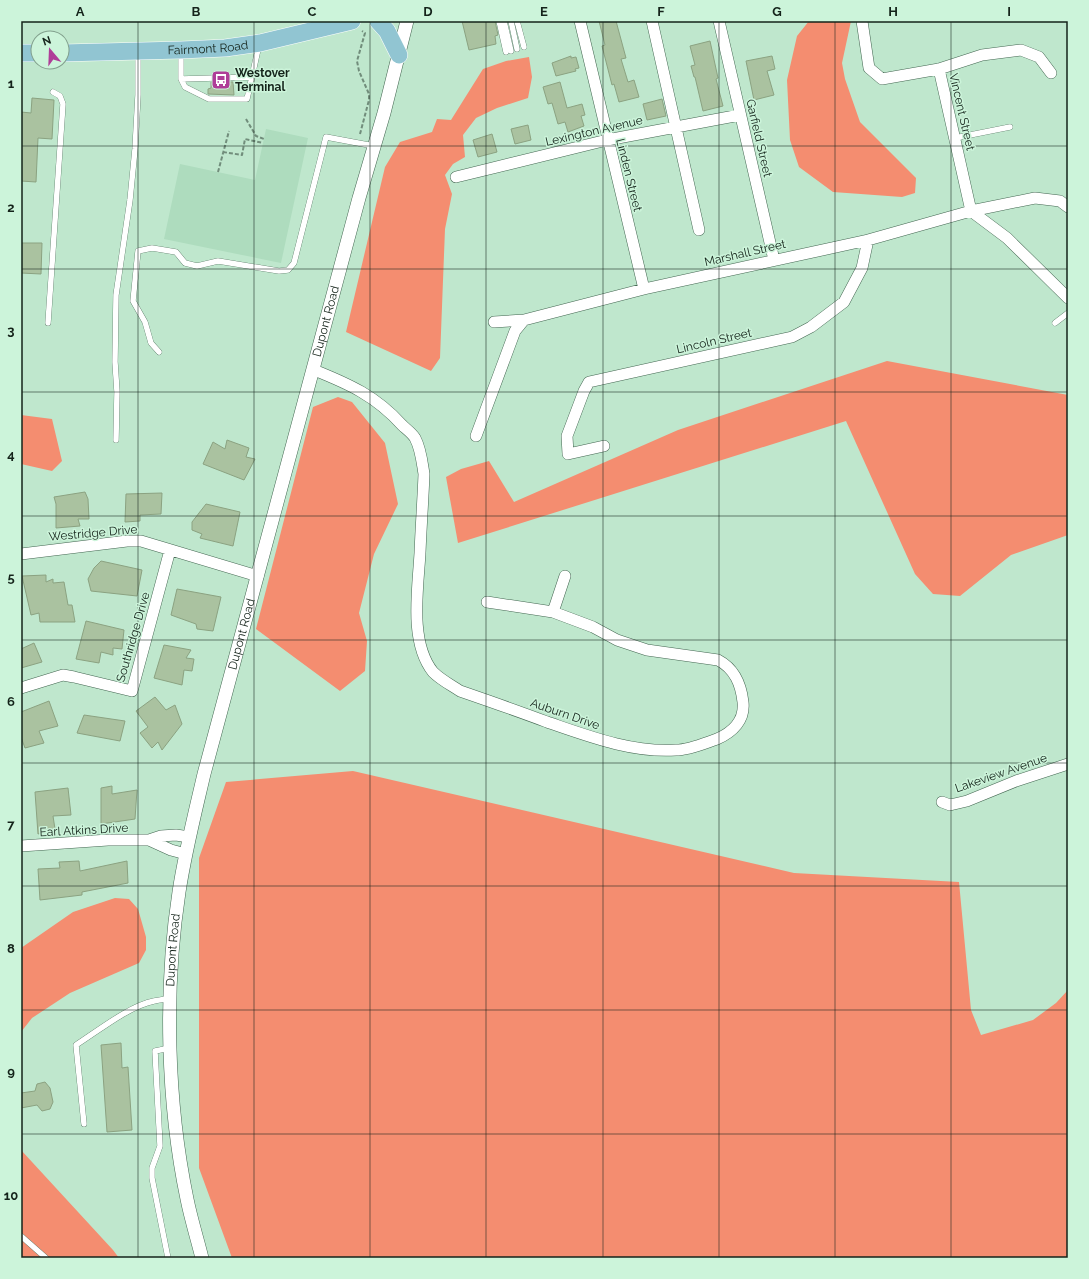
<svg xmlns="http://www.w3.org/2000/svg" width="1089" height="1279" viewBox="0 0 1089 1279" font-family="Raleway,sans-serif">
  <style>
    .built { fill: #aedcbe }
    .forest { fill: #f48d70 }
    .building { fill: #aac2a0; stroke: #8ba281 }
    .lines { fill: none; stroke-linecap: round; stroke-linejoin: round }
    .service-casing { stroke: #446752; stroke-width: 6 }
    .minor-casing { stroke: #446752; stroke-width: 12 }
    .tertiary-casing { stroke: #446752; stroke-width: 14 }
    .primary-casing { stroke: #fff; stroke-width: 18 }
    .path { stroke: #718d7b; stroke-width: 2; stroke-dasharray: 4 2; stroke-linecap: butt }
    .service { stroke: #fff; stroke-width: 5.5 }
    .minor { stroke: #fff; stroke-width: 11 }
    .tertiary { stroke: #fff; stroke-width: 13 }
    .primary { stroke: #91c5d2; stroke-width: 17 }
    .grid { fill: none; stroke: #14231a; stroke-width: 1; stroke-opacity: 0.55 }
    .labels { text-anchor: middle; stroke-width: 3; stroke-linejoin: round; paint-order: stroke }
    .street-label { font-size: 12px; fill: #14231a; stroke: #ccf4da }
    .poi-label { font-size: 12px; font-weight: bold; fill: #14231a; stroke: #ccf4da; text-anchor: start }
    .neatline { fill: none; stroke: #14231a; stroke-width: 1.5 }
    .grid-label { font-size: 13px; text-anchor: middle; font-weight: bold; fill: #14231a }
  </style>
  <rect width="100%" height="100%" fill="#bfe7cd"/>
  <path class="built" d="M266,129l42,9 -27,125 -117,-24 16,-75 75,16z"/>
  <path class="forest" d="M809,21h42l-9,42 3,16 15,43 56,56 -1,15 -13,4 -69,-5 -34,-25 -9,-27 -3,-60 10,-44z
    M529,57l3,20 -4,21 -31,10 -21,10 -13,17 2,22 -12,7 -8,11 7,19 -7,35 -5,129 -9,13 -85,-39 39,-165 15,-25 32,-10 5,-13 14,1 32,-51 23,-8z
    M887,361l181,34v140l-57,20 -51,41 -27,-2 -18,-20 -69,-153 -388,122 -12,-66 15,-8 28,-8 25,41 164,-72z
    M338,397l14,5 33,41 13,61 -24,50 -15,59 8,28 -2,30 -25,20 -84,-62 57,-222z
    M21,415l31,4 10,42 -10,10 -31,-7z
    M353,771l441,102 165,9 12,128 10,25 52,-15 23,-17 12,-13v268h-836l-33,-90v-310l27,-76z
    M115,898l14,1 9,10 8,28v13l-7,13 -69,30 -38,25 -11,14v-84l52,-36z
    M21,1150l92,100 6,8h-98z"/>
  <path class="building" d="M462,21h33l3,14 -3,1 1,8 -27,6z
    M599,21h17l10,37 -5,1 7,23 6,-2 5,17 -20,5 -5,-18 -2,1 -10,-39 3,-1z
    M710,41l8,37 -2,1 7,27 -20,5 -8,-34h-1l-3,-11 4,-1 -5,-19z
    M571,56v2l5,-1 3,11 -4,1 1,2 -20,5 -4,-13z
    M772,56l3,13 -8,2 7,24 -20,5 -8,-39z
    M211,82h22l1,13 -26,-1v-5l3,-1z
    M560,82l7,26 15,-4 3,11 -4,1 3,10 -16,6 -3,-10 -7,2 -6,-21 -4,1 -5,-17z
    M32,98l22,2 -2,39 -14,-1 -2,44 -15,-1v-69l10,1z
    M662,99l4,17 -19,4 -4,-16z
    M528,125l3,15 -16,4 -4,-15z
    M492,134l5,18 -19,5 -5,-17z
    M21,243h21l-1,31 -20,-1z
    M227,440l22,8 -3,9 9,2 -11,21 -41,-16 10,-22 12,7z
    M85,492l3,7 1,20h-11l2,7 -24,2v-24l-2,-7z
    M162,493l-1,21 -21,1v6l-15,1 1,-28z
    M206,504l34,8 -7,34 -33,-8 2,-4 -10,-4v-8z
    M101,561l41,9 -5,26 -46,-5 -3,-12 6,-11z
    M46,575v7l7,-3v4l11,-1 4,23h4l3,17h-35l-1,-9 -8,2 -9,-39z
    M177,589l44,8 -8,34 -16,-2 -1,-5 -25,-9z
    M86,621l38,9 -2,19 -9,-1v7l-12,-3 -2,11 -23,-4z
    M34,643l8,19 -21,6v-19z
    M164,645l27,5 -5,8 8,1 -2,12 -8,-1 -2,15 -28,-7z
    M155,697l11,13 9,-5 7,19 -20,26 -4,-8 -6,6 -12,-15 8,-6 -12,-16z
    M49,701l9,25 -19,5 5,12 -19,5 -4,-11v-25z
    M84,715l41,6 -5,20 -43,-8z
    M112,786v8l25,-4 -2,29 -34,5v-36z
    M68,788l3,27 -18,1 2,13 -17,5 -3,-42z
    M79,861l1,10 47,-10 1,22 -46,9v3l-42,5 -2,-31 22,-1 -1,-6z
    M121,1043l1,25 6,-1 4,63 -25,2 -6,-87z
    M45,1082l5,6 3,14 -3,7 -8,2 -5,-6 -16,3v-15l14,-2 2,-7z"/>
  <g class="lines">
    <g class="service-casing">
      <path id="service" d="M499,21l7,31
        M504,21l7,30
        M511,21l6,28
        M517,21l7,26
        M181,51v28l4,8 24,12h38l12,-54
        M181,79l70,-2
        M955,138l55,-11
        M48,323l15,-219 -3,-8 -7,-4
        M1055,323l13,-10
        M159,352l-8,-9 -6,-21 -12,-21 5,-50 14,-3 24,4 9,11 12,3 21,-5 61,10 9,-1 6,-7 32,-126 48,9
        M116,440l1,-48 -2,-30 1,-67 14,-95 5,-51 3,-54v-42
        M84,1124l-8,-79c22,-14 53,-39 78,-44 5,-1 11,-2 16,-2
        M21,1236l25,22
        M168,1258l-16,-80v-10l8,-22 -5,-95 15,-3"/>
    </g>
    <g class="minor-casing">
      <path id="minor" d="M580,21l64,268
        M652,21l47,209
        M719,21l55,239
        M862,21l7,47 13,11 57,-10 43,-14 39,-5 18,7 12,16
        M939,69l32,142
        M456,177l151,-37 133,-25
        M971,211l36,27 61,60
        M494,322l30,-2
        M314,370c35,14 62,26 88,55 4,4 10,8 13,13 6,11 7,24 9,36 -1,26 -3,53 -4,79 -2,36 -11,89 13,119 8,8 18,13 27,19 29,10 58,20 87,31 41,14 85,31 129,28 13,0 29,-7 41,-11 16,-7 28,-19 26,-37 -2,-18 -8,-33 -25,-42l-71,-10 -30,-10 -24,-13 -40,-15 -66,-10
        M476,436l39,-105 9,-11 120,-31 224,-49 103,-29 64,-13 25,3 8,6
        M604,446l-36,8 -1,-18 17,-45 5,-9 203,-45 19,-10 33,-25 18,-34 6,-28
        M21,554l106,-13h14l117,35
        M553,612l12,-36
        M21,688l42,-13 11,2 58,14 38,-141
        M942,802l8,3 17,-4 49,-20 52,-17
        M149,840l22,10 15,4
        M21,846l87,-6h41l12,-4 15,-1 13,2"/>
    </g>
    <g class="tertiary-casing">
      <g id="tertiary">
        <path id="s1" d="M202,1258c-5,-20 -11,-39 -15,-59 -20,-96 -23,-209 -8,-307 6,-40 16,-79 25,-118l155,-576 25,-85 23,-92"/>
      </g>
    </g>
    <g class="primary-casing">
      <g id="primary">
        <path d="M378,21l9,10 12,24"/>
        <path d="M21,53h17"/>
        <path id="s2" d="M62,53l119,-3 44,-2 35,-5 92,-22"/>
      </g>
    </g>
    <path class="path" d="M246,119l10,17 8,3
      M360,134l9,-34v-6l-10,-23 -2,-10 8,-28 -3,-2
      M223,152l19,3 3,-16 18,4
      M218,172l11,-41"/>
    <use href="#service" class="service"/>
    <use href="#minor" class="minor"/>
    <use href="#tertiary" class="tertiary"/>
    <use href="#primary" class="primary"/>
  </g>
  <path class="grid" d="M138,21v1237M254,21v1237M370,21v1237M486,21v1237M603,21v1237M719,21v1237M835,21v1237M951,21v1237M21,146h1047M21,269h1047M21,392h1047M21,516h1047M21,640h1047M21,763h1047M21,886h1047M21,1010h1047M21,1134h1047"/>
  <defs>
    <g id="bus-square" transform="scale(1)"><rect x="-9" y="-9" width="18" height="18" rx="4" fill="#af3d98" stroke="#ccf4da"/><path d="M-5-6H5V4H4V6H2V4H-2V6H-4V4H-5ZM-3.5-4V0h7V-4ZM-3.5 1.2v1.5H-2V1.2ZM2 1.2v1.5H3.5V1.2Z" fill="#fff"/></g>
  </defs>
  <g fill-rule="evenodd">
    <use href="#bus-square" x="221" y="80"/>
  </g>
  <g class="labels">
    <g class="street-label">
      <text dy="4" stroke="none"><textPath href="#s2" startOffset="146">Fairmont Road</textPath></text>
      <text transform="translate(962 112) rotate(77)" y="4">Vincent Street</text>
      <text transform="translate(594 131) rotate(-13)" y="4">Lexington Avenue</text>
      <text transform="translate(759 138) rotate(77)" y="4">Garfield Street</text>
      <text transform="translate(629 175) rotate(76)" y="4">Linden Street</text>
      <text transform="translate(745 253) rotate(-13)" y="4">Marshall Street</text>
      <text dy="4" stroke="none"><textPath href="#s1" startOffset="959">Dupont Road</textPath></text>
      <text transform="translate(714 341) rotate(-13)" y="4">Lincoln Street</text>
      <text transform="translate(93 533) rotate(-5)" y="4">Westridge Drive</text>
      <text dy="4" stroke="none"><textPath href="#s1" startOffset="635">Dupont Road</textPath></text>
      <text transform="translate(133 637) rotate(-74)" y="4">Southridge Drive</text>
      <text transform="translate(565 714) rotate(19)" y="4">Auburn Drive</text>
      <text transform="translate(1001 773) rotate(-19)" y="4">Lakeview Avenue</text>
      <text transform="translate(84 830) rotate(-3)" y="4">Earl Atkins Drive</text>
      <text dy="4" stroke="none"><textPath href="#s1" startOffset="311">Dupont Road</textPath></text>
    </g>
    <g class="poi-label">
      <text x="235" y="77">Westover<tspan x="235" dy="14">Terminal</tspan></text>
    </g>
  </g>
  <rect width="1089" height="1279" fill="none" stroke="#ccf4da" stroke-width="44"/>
  <g transform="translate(50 50) rotate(341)"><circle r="19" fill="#ccf4da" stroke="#82a08d"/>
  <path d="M0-3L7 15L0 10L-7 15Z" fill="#af3d98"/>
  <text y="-6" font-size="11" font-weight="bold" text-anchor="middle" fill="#14231a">N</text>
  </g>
  <rect x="22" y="22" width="1045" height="1235" class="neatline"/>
  <g class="grid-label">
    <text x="80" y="16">A</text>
    <text x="196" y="16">B</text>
    <text x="312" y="16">C</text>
    <text x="428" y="16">D</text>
    <text x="544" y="16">E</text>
    <text x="661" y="16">F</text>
    <text x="777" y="16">G</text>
    <text x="893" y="16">H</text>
    <text x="1009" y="16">I</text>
    <text x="11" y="88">1</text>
    <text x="11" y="212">2</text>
    <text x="11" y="335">3</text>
    <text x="11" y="459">4</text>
    <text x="11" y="582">5</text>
    <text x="11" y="706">6</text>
    <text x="11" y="829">7</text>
    <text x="11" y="953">8</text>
    <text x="11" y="1076">9</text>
    <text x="11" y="1200">10</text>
  </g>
</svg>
